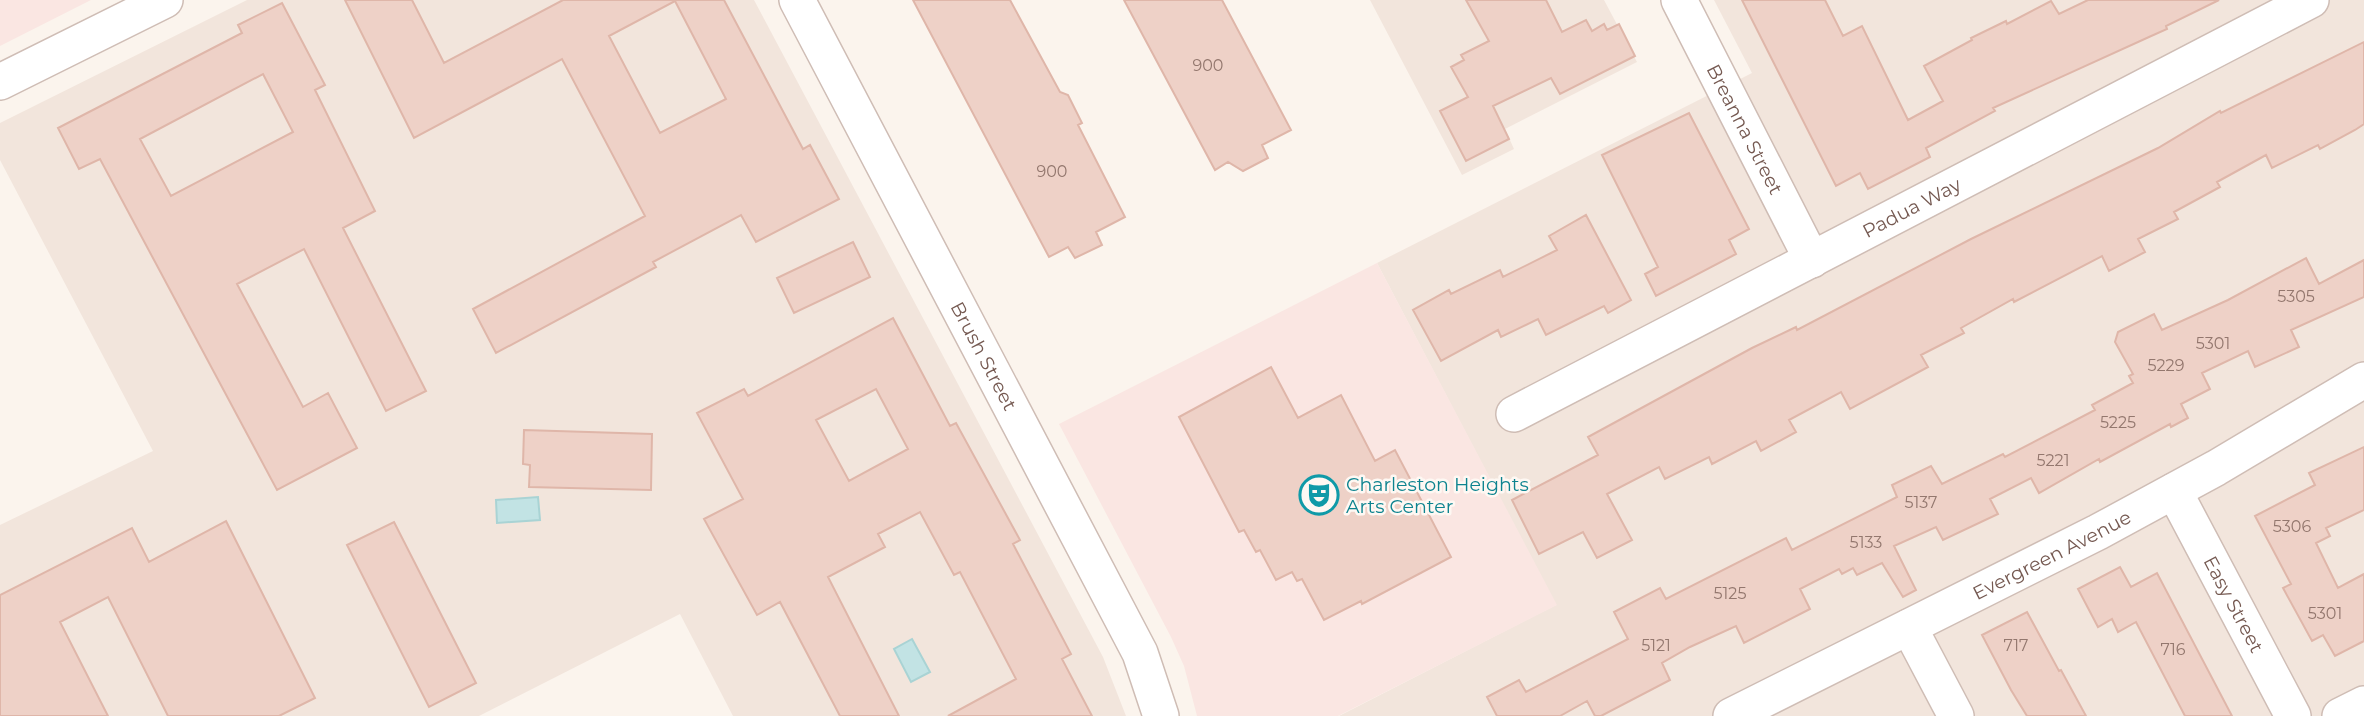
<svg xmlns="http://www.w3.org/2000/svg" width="2364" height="716" viewBox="0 0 2364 716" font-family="Montserrat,sans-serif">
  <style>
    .residential { fill: #f2e5dc }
    .commercial { fill: #fae6e2 }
    .water { fill: #c2e3e4; stroke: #a9d3d4; stroke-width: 2 }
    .building { fill: #eed1c7; stroke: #dfb6a9; stroke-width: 2; fill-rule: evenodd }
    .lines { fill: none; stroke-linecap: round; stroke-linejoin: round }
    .minor-casing { stroke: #cfbdb5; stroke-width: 38 }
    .minor { stroke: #fff; stroke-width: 35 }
    .labels { text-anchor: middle; stroke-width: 5; stroke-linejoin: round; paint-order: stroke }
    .number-label { font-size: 16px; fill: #93776e }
    .street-label { font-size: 19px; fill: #755951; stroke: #fef8f3 }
    .culture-label { font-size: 19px; fill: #0d838f; stroke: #fef8f3; text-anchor: start }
  </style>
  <rect width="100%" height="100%" fill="#fbf4ed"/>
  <path class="residential" d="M247,0h507l349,657 23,59h-393l-53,-102 -201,102h-479v-191l153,-74 -153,-291v-37z
    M1370,0h234l33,62 -132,67 9,20 -52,26z
    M1714,0h650v716h-1025l217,-111 -179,-342 375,-190z"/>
  <path class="commercial" d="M0,0h91l-91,46z
    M1377,263l180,342 -219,111h-141l-13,-50 -13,-29 -112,-213z"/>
  <path class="water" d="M538,497l2,23 -43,3 -1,-23z
    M912,639l18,33 -19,10 -17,-33z"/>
  <path class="building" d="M345,0h67l32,63 119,-63h161l79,149 7,-4 29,54 -83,43 -15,-27 -88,47 3,5 -160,86 -23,-44 172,-93 -83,-157 -148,79zM675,1l51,98 -66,34 -51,-97z
    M913,0h97l50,92 8,3 14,28 -4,2 47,92 -29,15 6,13 -27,13 -7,-11 -19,10z
    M1124,0h98l69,130 -29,15 6,13 -25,13 -15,-9 -13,8z
    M1466,0h80l16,32 24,-12 6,11 12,-7 3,6 12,-6 16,32 -75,38 -9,-16 -58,28 16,33 -43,22 -26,-50 28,-14 -17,-30 13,-7 -3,-5 28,-14z
    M1742,0h83l18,36 19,-10 46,94 35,-19 -19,-35 48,-26 -1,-2 35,-17 1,3 44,-23 8,13 29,-14h131l-53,26 1,3 -18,8 -156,71 2,3 -69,37 4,9 -62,32 -8,-16 -24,13z
    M282,3l43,82 -10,5 60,121 -32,17 83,163 -40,20 -82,-162 -67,35 66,123 25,-14 29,55 -80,42 -177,-331 -21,10 -21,-41 184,-95 -4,-8zM263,74l30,58 -122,64 -31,-57z
    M2364,42v82l-9,6 -35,19 -2,-4 -46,23 -6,-13 -49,27 3,5 -46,25 4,7 -40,20 7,13 -36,19 -7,-15 -88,46 -1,-3 -52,29 3,5 -43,22 7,12 -78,42 -9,-17 -52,28 7,12 -35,19 -5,-10 -44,23 -3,-7 -44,22 -6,-12 -52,27 25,46 -35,18 -14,-26 -44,22 -27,-54 86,-45 -10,-18 164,-89 44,-21 1,3 174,-91 187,-91 62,-37 1,2z
    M1689,113l60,116 -20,11 7,14 -80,42 -11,-22 13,-7 -56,-112z
    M1586,215l45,85 -23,13 -4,-7 -58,29 -8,-16 -37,18 -3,-7 -57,31 -28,-51 36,-20 2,4 49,-24 3,7 54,-27 -8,-14z
    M853,242l17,35 -76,36 -17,-35z
    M2306,258l13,26 45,-24v37l-73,33 8,17 -44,20 -7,-16 -46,22 8,16 -29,15 7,14 -17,9 -1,-3 -70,38 -1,-3 -60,34 -8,-15 -41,21 8,15 -55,26 -7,-13 -42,19 22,44 -13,7 -21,-34 -25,12 -4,-7 -11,6 -3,-5 -39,20 10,20 -66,34 -8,-17 -46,21 -28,16 8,17 -69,36h-6l-8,-15 -27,15h-63l-10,-19 32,-17 7,12 102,-53 -14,-27 46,-24 6,11 120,-61 6,12 105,-53 -5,-12 39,-19 11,18 61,-30 2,3 90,-47 -3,-5 41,-22 -4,-7 4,-2 -18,-32 3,-10 36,-18 8,16 66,-30z
    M893,318l57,108 6,-3 64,117 -7,4 58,110 -9,5 30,57h-144l68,-37 -56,-107 -6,3 -34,-63 -42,22 7,13 -57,30 71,139h-59l-60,-114 -23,13 -53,-96 39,-20 -46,-86 47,-24 4,7zM876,389l32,60 -59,32 -33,-61z
    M1271,367l27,51 43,-23 34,66 20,-11 56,107 -89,47 -1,-3 -37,19 -22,-41 -5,2 -5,-9 -16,8 -16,-30 -4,2 -12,-22 -5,2 -60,-115z
    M524,430l128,4 -1,56 -122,-3 1,-22 -7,-1z
    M2364,447v63l-38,18 4,8 -14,7 22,45 26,-14v67l-29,15 -12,-21 -11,6 -29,-53 8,-4 -36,-68 60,-31 -6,-12z
    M226,521l89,177 -36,18h-111l-60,-119 -48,25 48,94h-108v-121l132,-67 17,34z
    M394,522l82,161 -47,24 -82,-162z
    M2120,567l11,20 26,-14 75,143h-47l-49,-94 -18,10 -6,-13 -14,8 -20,-38z
    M2027,612l32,59 2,-1 25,46h-59l-16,-26 -29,-55z"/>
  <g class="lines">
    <g class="minor-casing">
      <g id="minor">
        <path id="s1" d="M797,0l343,653 21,63"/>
        <path id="s2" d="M1679,0l133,260"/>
        <path d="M0,82l165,-82"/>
        <path id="s3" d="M1514,414l797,-414"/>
        <path id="s4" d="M2174,491l119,225"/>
        <path d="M1909,627l47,89"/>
        <path id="s5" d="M1731,716l367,-184 118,-64 148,-88"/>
        <path d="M2340,716l24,-12"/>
      </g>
    </g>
    <use href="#minor" class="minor"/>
  </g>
  <defs>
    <g id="theatre-ring" transform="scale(2.0125)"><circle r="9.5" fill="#fef8f3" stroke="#0f9aa8" stroke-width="1.5"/><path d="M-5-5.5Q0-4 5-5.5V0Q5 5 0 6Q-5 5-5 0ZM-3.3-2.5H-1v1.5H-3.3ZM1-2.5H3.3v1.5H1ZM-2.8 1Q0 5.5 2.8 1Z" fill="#0f9aa8"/></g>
  </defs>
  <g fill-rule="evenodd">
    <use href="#theatre-ring" x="1319" y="495"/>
  </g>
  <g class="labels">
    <g class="number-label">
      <text x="1208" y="71">900</text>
      <text x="1052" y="177">900</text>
      <text x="2296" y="302">5305</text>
      <text x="2213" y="349">5301</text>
      <text x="2166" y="371">5229</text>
      <text x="2118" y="428">5225</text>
      <text x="2053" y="466">5221</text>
      <text x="1921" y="508">5137</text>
      <text x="2292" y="532">5306</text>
      <text x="1866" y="548">5133</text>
      <text x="1730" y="599">5125</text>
      <text x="2325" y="619">5301</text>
      <text x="1656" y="651">5121</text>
      <text x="2016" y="651">717</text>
      <text x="2173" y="655">716</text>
    </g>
    <g class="street-label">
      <text dy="7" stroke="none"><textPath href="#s2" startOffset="145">Breanna Street</textPath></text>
      <text dy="7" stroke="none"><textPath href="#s3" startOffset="448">Padua Way</textPath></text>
      <text dy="7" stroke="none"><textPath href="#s1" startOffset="402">Brush Street</textPath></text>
      <text dy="7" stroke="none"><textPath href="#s5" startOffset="359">Evergreen Avenue</textPath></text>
      <text dy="7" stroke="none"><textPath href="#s4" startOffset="128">Easy Street</textPath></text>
    </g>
    <g class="culture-label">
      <text x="1346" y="491">Charleston Heights<tspan x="1346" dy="22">Arts Center</tspan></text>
    </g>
  </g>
</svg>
